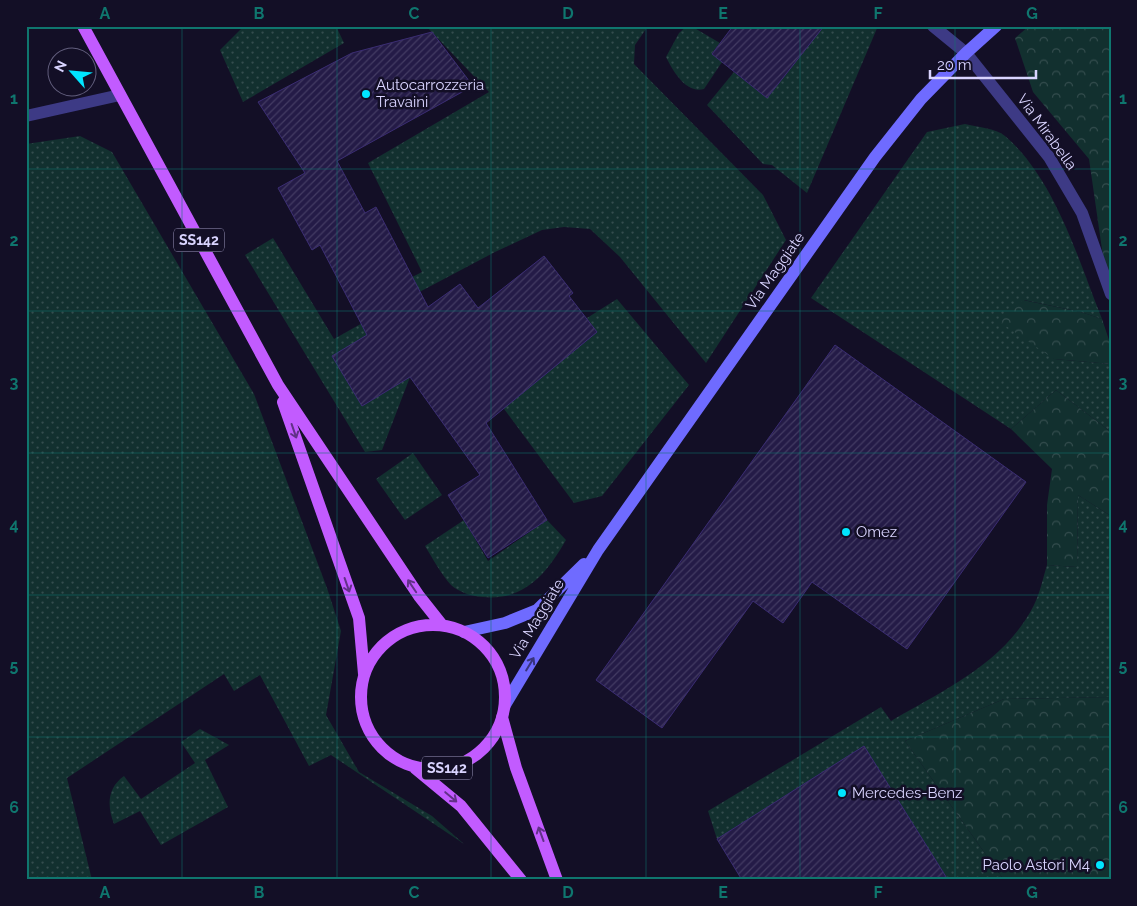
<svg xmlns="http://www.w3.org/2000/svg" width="1137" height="906" viewBox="0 0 1137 906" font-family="Raleway,sans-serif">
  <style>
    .grass { fill: url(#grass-dots) }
    .forest { fill: url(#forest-crowns) }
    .building { fill: url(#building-hatch); stroke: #3b2d73 }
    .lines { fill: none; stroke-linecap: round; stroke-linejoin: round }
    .street { stroke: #3d3a85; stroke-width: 12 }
    .secondary { stroke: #6f6bff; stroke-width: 12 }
    .primary { stroke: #c25bff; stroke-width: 12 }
    .oneway { stroke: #623188 }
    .oneway2 { stroke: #38347d }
    .grid { fill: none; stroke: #0f766e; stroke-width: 1; stroke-opacity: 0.55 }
    .poi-dot { fill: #00e5ff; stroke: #130f26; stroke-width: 2 }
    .labels { text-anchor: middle; stroke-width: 5; stroke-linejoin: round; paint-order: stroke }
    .shield { fill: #130f26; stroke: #9e99be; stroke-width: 1 }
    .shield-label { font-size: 14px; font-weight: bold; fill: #d9d4ff }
    .poi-label { font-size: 15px; fill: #d9d4ff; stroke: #130f26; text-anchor: start }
    .street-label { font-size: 15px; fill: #d9d4ff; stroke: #130f26 }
    .neatline { fill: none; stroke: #0f766e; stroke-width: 2 }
    .grid-label { font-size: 16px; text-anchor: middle; font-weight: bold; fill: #0f766e }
  </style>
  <defs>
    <pattern id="grass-dots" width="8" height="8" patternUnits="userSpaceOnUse" patternTransform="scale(1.25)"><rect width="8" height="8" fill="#12302f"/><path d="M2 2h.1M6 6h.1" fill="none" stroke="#344d4e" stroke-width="1.8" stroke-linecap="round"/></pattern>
    <pattern id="forest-crowns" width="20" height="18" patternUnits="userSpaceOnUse" patternTransform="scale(1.25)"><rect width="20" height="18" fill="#12302f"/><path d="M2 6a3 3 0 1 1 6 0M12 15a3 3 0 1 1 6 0" fill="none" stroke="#344d4e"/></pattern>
    <pattern id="building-hatch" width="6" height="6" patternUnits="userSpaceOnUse" patternTransform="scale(1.25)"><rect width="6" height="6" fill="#241b47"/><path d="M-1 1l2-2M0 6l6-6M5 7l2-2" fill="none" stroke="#433b63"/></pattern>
  </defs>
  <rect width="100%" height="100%" fill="#130f26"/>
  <path class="grass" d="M244,26h92l8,17 -101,59 -23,-52z
    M426,26h222l-13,19 -1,19 129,131 23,45 -80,123 -86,-106 -30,-28 -26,-2 -22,3 -47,22 -104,55 3,12 -61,37 29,50 48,-29 -28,73 -17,2 -120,-197 28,-17 61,101 55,-31 -22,-8 55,-28 -54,-109 121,-71z
    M687,26h4l29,17 -8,10 10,9 -18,27c-18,5 -31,-18 -38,-32l13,-24z
    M824,26h54l-71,167 -35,-28 -9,-1 -56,-59 27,-33 33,26z
    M965,124c11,3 31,4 40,12 50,43 73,123 97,183l-21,-7 -57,-12 30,59 57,5v68l-55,-42 -45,39 -200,-131 116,-166z
    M80,136l32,16 142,242 73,194 14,43 -15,84 33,57 73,44 32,28 -133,-89 -22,11 -49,-91 -26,16 -10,-17 -157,104 25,102h-66v-736z
    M617,299l72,86 -87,111 -28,7 -113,-152 80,26 56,-45 -10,-14z
    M413,453l29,42 -37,25 -29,-41z
    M1078,495l33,21v181l-107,2 -99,42 99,139h-56l-84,-134 -147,93 -9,-28 173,-104 10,14c53,-31 114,-58 143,-116 6,-12 9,-27 13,-40l30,2z
    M464,520l24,41 59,-41 19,20c-19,33 -41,61 -83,57 -9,0 -25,-5 -32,-12 -10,-11 -18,-26 -26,-39z
    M200,729l29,16 -24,15 23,47 -67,38 -21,-34 -26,13c-7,-18 -7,-36 10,-48l17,23 54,-36 -14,-21z"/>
  <path class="forest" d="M1029,26h82v266l-4,-8 -18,-125 -56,-67 -18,-54z
    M1023,300l58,12 21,7 9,27v18l-57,-5 -54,-37z
    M1056,390l55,42v84l-33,-21 -1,72 -30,-2v-60l5,-36 -41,-40z
    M1111,697v183h-107l-99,-139 99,-42z"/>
  <path class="building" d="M733,26h91l-57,72 -55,-44z
    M432,32l41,54 -136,75 28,52 11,-6 52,100 32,-23 18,24 66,-52 29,37 -4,3 28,36 -111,91 61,97 -59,38 -40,-63 32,-20 -70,-98 -48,29 -30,-50 35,-21 -47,-90 -8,5 -34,-62 27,-15 -47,-71 94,-49z
    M835,345l191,137 -119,167 -95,-67 -29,41 -30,-22 -91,127 -66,-48z
    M864,746l84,134h-206l-25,-41z"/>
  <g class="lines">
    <path class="street" d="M933,26l33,27 83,104 33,56 29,81
      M26,116l94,-21"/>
    <path class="secondary" d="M464,632l41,-9 32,-13 47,-46
      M505,705l93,-155 277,-393 46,-58 45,-46 30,-27"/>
    <path class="primary" d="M83,26l195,359 141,211 23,29
      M283,402l76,216 5,56
      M361 697a72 72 0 1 1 144 0a72 72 0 1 1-144 0Z
      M502,717l14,51 41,112
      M415,768l46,38 60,74"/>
  </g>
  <defs><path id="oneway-shaft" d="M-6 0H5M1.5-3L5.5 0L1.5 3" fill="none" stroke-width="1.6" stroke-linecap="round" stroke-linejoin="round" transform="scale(1.25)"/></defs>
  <g class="oneway">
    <use href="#oneway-shaft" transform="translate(294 431) rotate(71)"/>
    <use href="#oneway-shaft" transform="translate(347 585) rotate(71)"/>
    <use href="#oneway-shaft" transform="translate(412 586) rotate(-124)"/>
    <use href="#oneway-shaft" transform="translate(451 797) rotate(40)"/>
    <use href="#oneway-shaft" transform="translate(541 834) rotate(-110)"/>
  </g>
  <use class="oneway2" href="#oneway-shaft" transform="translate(530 664) rotate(-59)"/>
  <path class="grid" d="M182,26v854M337,26v854M491,26v854M646,26v854M800,26v854M955,26v854M26,169h1085M26,311h1085M26,453h1085M26,595h1085M26,737h1085"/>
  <g class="poi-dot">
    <circle cx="366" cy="94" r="5"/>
    <circle cx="846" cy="532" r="5"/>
    <circle cx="842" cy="793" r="5"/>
    <circle cx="1100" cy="865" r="5"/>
  </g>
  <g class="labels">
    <g class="shield">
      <rect x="174" y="228.5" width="50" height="23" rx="4"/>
      <rect x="422" y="756.5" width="50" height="23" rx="4"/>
    </g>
    <g class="shield-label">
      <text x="199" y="245">SS142</text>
      <text x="447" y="773">SS142</text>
    </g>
    <g class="poi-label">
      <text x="376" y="90">Autocarrozzeria<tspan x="376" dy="17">Travaini</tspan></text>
      <text x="856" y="537">Omez</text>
      <text x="852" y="798">Mercedes-Benz</text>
      <text x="1090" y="870" text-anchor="end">Paolo Astori M4</text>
    </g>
    <g class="street-label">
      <text transform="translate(1047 132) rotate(54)" y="5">Via Mirabella</text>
      <text transform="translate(775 271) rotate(-55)" y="5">Via Maggiate</text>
      <text transform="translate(537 619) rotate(-59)" y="5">Via Maggiate</text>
    </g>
  </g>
  <rect width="1137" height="906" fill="none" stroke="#130f26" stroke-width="55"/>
  <g transform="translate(72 72) rotate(297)"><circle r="24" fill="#130f26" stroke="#625e7d"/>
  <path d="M0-4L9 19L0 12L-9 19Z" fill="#00e5ff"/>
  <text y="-8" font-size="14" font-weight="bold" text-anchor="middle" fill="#d9d4ff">N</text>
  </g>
  <path d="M930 70v8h106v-8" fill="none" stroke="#d9d4ff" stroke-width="2.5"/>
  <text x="937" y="70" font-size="15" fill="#d9d4ff" stroke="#130f26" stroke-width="4" paint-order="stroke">20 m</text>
  <rect x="28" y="28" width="1082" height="850" class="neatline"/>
  <g class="grid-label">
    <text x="105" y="19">A</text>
    <text x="259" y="19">B</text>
    <text x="414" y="19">C</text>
    <text x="568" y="19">D</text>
    <text x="723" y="19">E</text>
    <text x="878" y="19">F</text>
    <text x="1032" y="19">G</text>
    <text x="14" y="104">1</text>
    <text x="1123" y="104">1</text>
    <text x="14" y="246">2</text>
    <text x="1123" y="246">2</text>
    <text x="14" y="388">3</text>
    <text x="1123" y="388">3</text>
    <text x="14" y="530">4</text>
    <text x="1123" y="530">4</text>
    <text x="14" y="671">5</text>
    <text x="1123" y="671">5</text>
    <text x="14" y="813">6</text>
    <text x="1123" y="813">6</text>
    <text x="105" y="898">A</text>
    <text x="259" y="898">B</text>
    <text x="414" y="898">C</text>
    <text x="568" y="898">D</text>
    <text x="723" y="898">E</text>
    <text x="878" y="898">F</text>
    <text x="1032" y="898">G</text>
  </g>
</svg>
